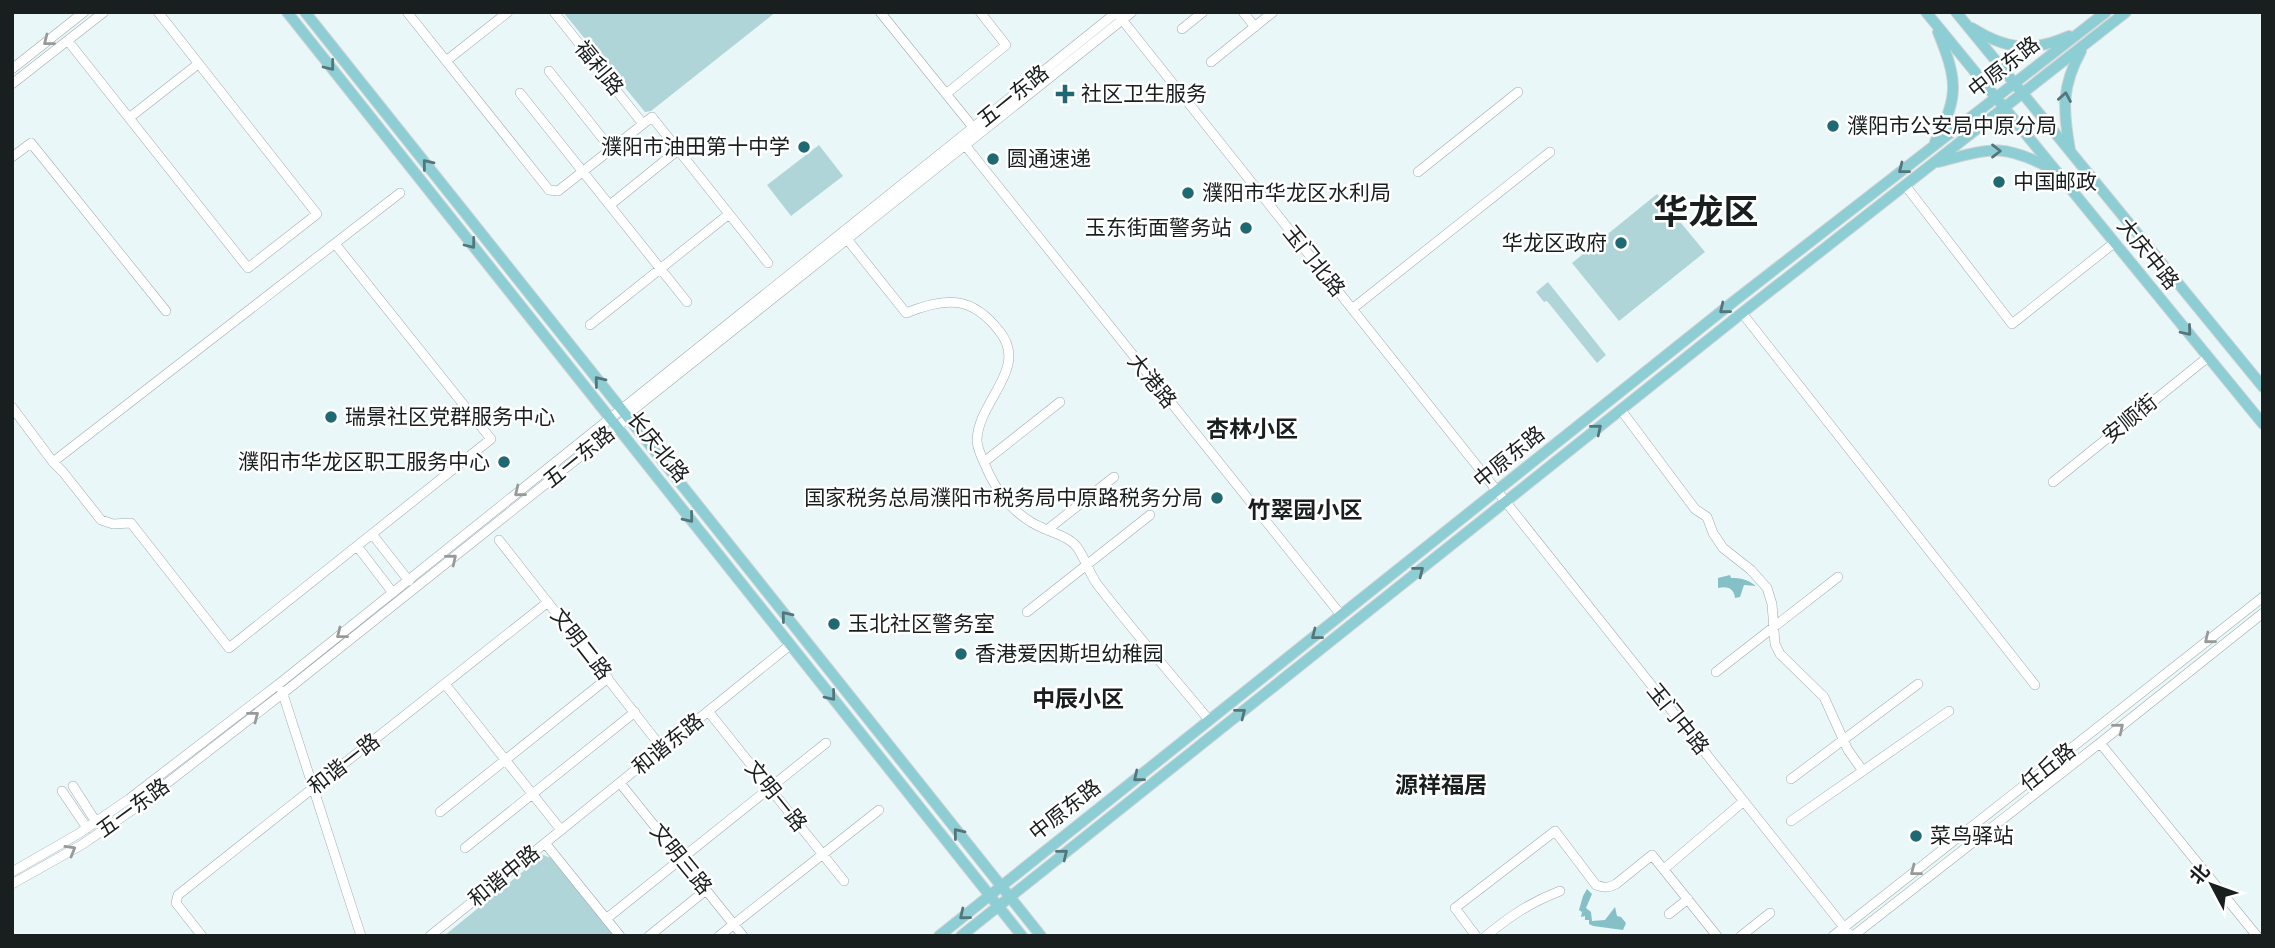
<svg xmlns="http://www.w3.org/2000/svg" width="2275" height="948" viewBox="0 0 2275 948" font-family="Figtree,'Noto Sans SC',sans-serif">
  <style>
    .green { fill: #b0d5d9 }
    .water { fill: #84c0c6 }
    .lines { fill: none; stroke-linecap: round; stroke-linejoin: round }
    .minor-casing { stroke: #9eabad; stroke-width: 10 }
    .major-casing { stroke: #d1d2d2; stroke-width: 12 }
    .minor { stroke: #fff; stroke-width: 9 }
    .major { stroke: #8dced5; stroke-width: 10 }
    .oneway { stroke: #989a9a }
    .oneway2 { stroke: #53767a }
    .poi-dot { fill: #1f6a72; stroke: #fff; stroke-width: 2.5 }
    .labels { text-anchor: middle; stroke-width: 5; stroke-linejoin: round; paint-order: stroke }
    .street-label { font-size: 21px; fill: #191e1e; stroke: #fff }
    .poi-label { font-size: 21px; fill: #191e1e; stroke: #fff; text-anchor: start }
    .neighbourhood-label { font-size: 23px; font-weight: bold; fill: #191e1e; stroke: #fff }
    .town-label { font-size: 35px; font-weight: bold; fill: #191e1e; stroke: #fff }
  </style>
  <rect width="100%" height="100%" fill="#e9f7f9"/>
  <path class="green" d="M563,12h213l-125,99 -6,1z
    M819,145l24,31 -52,40 -24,-31z
    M1657,194l48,58 -86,69 -47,-58z
    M1548,282l58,73 -9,8 -50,-62 -3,1 -8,-10z
    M543,855l8,3 64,78h-171z"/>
  <path class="water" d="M1730,575l1,3c10,0 16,1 25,8l-12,-1 -4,12 -5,1c-1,-10 -8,-12 -17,-10v-10z
    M1587,889l5,5 -6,14 5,4 1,9 13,-1 10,-13 2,9 4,1 5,6 -3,7 -30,-4 -4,-2v-4h-4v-4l-4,1 1,-5 -3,-2 4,-14z"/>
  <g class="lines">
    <g class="minor-casing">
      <path id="minor" d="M407,12l142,178 9,1 94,-74 116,146
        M554,12l89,112
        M880,12l96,119
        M1243,12l12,15
        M1120,17l731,919
        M1182,29l21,-17
        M68,41l180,227 69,-54 -159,-202
        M446,61l62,-49
        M1211,62l62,-50
        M12,69l72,-57
        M549,71l62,78
        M12,84l92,-72
        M520,93l167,209
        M946,94l60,-49 -26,-33
        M129,118l69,-54
        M965,145l376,470
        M12,157l19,-14 135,168
        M1418,172l100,-80
        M1905,185l107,139 102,-81
        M610,205l68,-55
        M847,239l59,74c39,-16 66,-18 94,19 29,37 -22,69 -23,108 0,7 3,13 6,20 12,31 30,56 62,69 11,5 24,8 32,18 8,11 12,26 20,37 36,47 75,91 112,136
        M1352,309l198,-157
        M1742,313l293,372
        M590,325l139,-111
        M12,407l41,55 10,10 38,48 12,4 18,-1 98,125 262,-209 -155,-194
        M1621,410l74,99 12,8 6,16 10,15 28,22 16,18 5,16 3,40 5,10 44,43 24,53 15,21
        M53,462l347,-269
        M984,462l76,-60
        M2053,482l155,-125
        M1047,530l67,-53
        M372,534l37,47
        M499,540l163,208
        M357,546l36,47
        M1027,612l123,-97
        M1716,672l122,-95
        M445,684l116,146
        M282,691l79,245
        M708,711l136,170
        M2100,743l157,193
        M1791,779l127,-95
        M620,783l123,153
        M73,786l23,36
        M62,791l25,37
        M440,812l168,-134
        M1791,821l158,-110
        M545,843l75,93
        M465,848l170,-136
        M1664,869l80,-68
        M12,872l66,-38 51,-35 151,-116 837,-671
        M12,884l71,-40 52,-36 147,-114 335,-267 11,-9 5,-8 499,-398
        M1669,914l19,-15
        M606,919l220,-176
        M202,936l-26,-33 2,-8 370,-293
        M430,936l360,-291
        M649,936l57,-46
        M719,936l160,-126
        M1476,936l-21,-28 100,-77 41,54c8,3 13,3 20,-1l36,-29 65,81
        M1486,936c24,-20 45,-34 74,-45
        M1741,936l29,-23
        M1833,936l430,-339
        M1853,936l247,-193 163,-130"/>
    </g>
    <g class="major-casing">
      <path id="major" d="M287,12l735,924
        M305,12l736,924
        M1926,12l337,412
        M1956,12l307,375
        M1972,28c33,21 60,25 97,8
        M1935,142c25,-46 22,-63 3,-110
        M2070,150c-7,-39 -9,-63 11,-99
        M1938,162c51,-13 63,-20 112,6
        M939,936l794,-634 373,-290
        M961,936l781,-623 384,-301"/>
    </g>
    <use href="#minor" class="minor"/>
    <use href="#major" class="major"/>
  </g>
  <defs><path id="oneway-chevron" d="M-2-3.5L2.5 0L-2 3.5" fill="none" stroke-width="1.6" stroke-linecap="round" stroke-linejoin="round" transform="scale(1.75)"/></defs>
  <g class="oneway">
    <use href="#oneway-chevron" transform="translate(48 41) rotate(142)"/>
    <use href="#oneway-chevron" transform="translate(519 492) rotate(141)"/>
    <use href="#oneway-chevron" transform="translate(452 559) rotate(-39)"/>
    <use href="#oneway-chevron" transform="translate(341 634) rotate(142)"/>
    <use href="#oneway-chevron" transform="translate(2209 639) rotate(141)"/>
    <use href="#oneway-chevron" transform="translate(254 716) rotate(-38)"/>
    <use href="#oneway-chevron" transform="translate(2119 728) rotate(-39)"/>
    <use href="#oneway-chevron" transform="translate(71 850) rotate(-30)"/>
    <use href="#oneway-chevron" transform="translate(1915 871) rotate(142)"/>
  </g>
  <g class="oneway2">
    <use href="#oneway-chevron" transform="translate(330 66) rotate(52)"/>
    <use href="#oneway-chevron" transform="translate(2065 97) rotate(-80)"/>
    <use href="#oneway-chevron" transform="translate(1996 151)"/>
    <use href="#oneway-chevron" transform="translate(427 164) rotate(-129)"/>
    <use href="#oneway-chevron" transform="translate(1903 169) rotate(142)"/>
    <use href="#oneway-chevron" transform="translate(471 244) rotate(52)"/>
    <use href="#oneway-chevron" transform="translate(1724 309) rotate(141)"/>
    <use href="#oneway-chevron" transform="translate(2187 331) rotate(50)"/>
    <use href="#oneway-chevron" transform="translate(599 381) rotate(-129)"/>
    <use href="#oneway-chevron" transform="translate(1597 429) rotate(-39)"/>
    <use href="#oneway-chevron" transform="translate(689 518) rotate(51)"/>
    <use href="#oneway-chevron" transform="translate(1419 571) rotate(-38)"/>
    <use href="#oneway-chevron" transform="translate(786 616) rotate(-129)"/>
    <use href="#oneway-chevron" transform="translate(1316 635) rotate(142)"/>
    <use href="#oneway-chevron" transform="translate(831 696) rotate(51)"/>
    <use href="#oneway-chevron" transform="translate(1241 713) rotate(-38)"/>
    <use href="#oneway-chevron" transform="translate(1138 777) rotate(141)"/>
    <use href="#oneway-chevron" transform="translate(958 833) rotate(-129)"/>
    <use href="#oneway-chevron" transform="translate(1063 854) rotate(-39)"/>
    <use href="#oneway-chevron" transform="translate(964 915) rotate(141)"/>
  </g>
  <g class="poi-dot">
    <path d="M1061.5 83.5h7v7h7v7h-7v7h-7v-7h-7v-7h7z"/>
    <circle cx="1833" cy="126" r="7"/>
    <circle cx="804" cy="147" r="7"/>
    <circle cx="993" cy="159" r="7"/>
    <circle cx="1999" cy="182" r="7"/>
    <circle cx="1188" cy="193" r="7"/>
    <circle cx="1246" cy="228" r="7"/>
    <circle cx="1621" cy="243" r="7"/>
    <circle cx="331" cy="417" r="7"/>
    <circle cx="504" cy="462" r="7"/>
    <circle cx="1217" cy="498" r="7"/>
    <circle cx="834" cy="624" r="7"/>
    <circle cx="961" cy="654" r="7"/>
    <circle cx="1916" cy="836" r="7"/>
  </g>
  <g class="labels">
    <g class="street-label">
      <text transform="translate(2004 67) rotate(-38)" y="7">中原东路</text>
      <text transform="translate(599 68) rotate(51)" y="7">福利路</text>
      <text transform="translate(1013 96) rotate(-39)" y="7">五一东路</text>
      <text transform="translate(2148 254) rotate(51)" y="7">大庆中路</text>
      <text transform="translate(1314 261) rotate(51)" y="7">玉门北路</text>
      <text transform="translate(1152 381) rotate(51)" y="7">大港路</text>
      <text transform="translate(2130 419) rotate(-39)" y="7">安顺街</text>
      <text transform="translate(658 447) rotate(51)" y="7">长庆北路</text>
      <text transform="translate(579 457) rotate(-39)" y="7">五一东路</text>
      <text transform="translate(1509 457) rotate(-39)" y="7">中原东路</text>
      <text transform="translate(581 644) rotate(52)" y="7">文明二路</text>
      <text transform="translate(1678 719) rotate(51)" y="7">玉门中路</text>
      <text transform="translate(668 744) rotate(-39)" y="7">和谐东路</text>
      <text transform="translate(344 764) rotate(-38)" y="7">和谐一路</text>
      <text transform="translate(2048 767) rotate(-38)" y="7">任丘路</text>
      <text transform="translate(776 796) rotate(51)" y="7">文明一路</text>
      <text transform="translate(133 808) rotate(-36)" y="7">五一东路</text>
      <text transform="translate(1065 810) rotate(-38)" y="7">中原东路</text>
      <text transform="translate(681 859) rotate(51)" y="7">文明三路</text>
      <text transform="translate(504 876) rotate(-39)" y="7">和谐中路</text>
    </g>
    <g class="poi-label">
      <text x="1081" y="101">社区卫生服务</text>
      <text x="1847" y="133">濮阳市公安局中原分局</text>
      <text x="790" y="154" text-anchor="end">濮阳市油田第十中学</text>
      <text x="1007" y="166">圆通速递</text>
      <text x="2013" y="189">中国邮政</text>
      <text x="1202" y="200">濮阳市华龙区水利局</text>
      <text x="1232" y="235" text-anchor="end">玉东街面警务站</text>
      <text x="1607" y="250" text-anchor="end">华龙区政府</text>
      <text x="345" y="424">瑞景社区党群服务中心</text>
      <text x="490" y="469" text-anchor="end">濮阳市华龙区职工服务中心</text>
      <text x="1203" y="505" text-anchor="end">国家税务总局濮阳市税务局中原路税务分局</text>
      <text x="848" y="631">玉北社区警务室</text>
      <text x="975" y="661">香港爱因斯坦幼稚园</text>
      <text x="1930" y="843">菜鸟驿站</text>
    </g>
    <g class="neighbourhood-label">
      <text x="1252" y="437">杏林小区</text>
      <text x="1305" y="518">竹翠园小区</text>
      <text x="1078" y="707">中辰小区</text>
      <text x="1441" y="793">源祥福居</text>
    </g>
    <g class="town-label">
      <text x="1706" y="224">华龙区</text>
    </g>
  </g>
  <rect width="2275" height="948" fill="none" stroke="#191e1e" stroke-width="28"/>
  <g transform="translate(2212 885) rotate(311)" stroke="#ffffff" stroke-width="5" paint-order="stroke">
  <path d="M0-5L12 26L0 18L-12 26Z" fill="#191e1e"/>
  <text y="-10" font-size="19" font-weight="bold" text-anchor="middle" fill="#191e1e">北</text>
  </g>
</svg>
